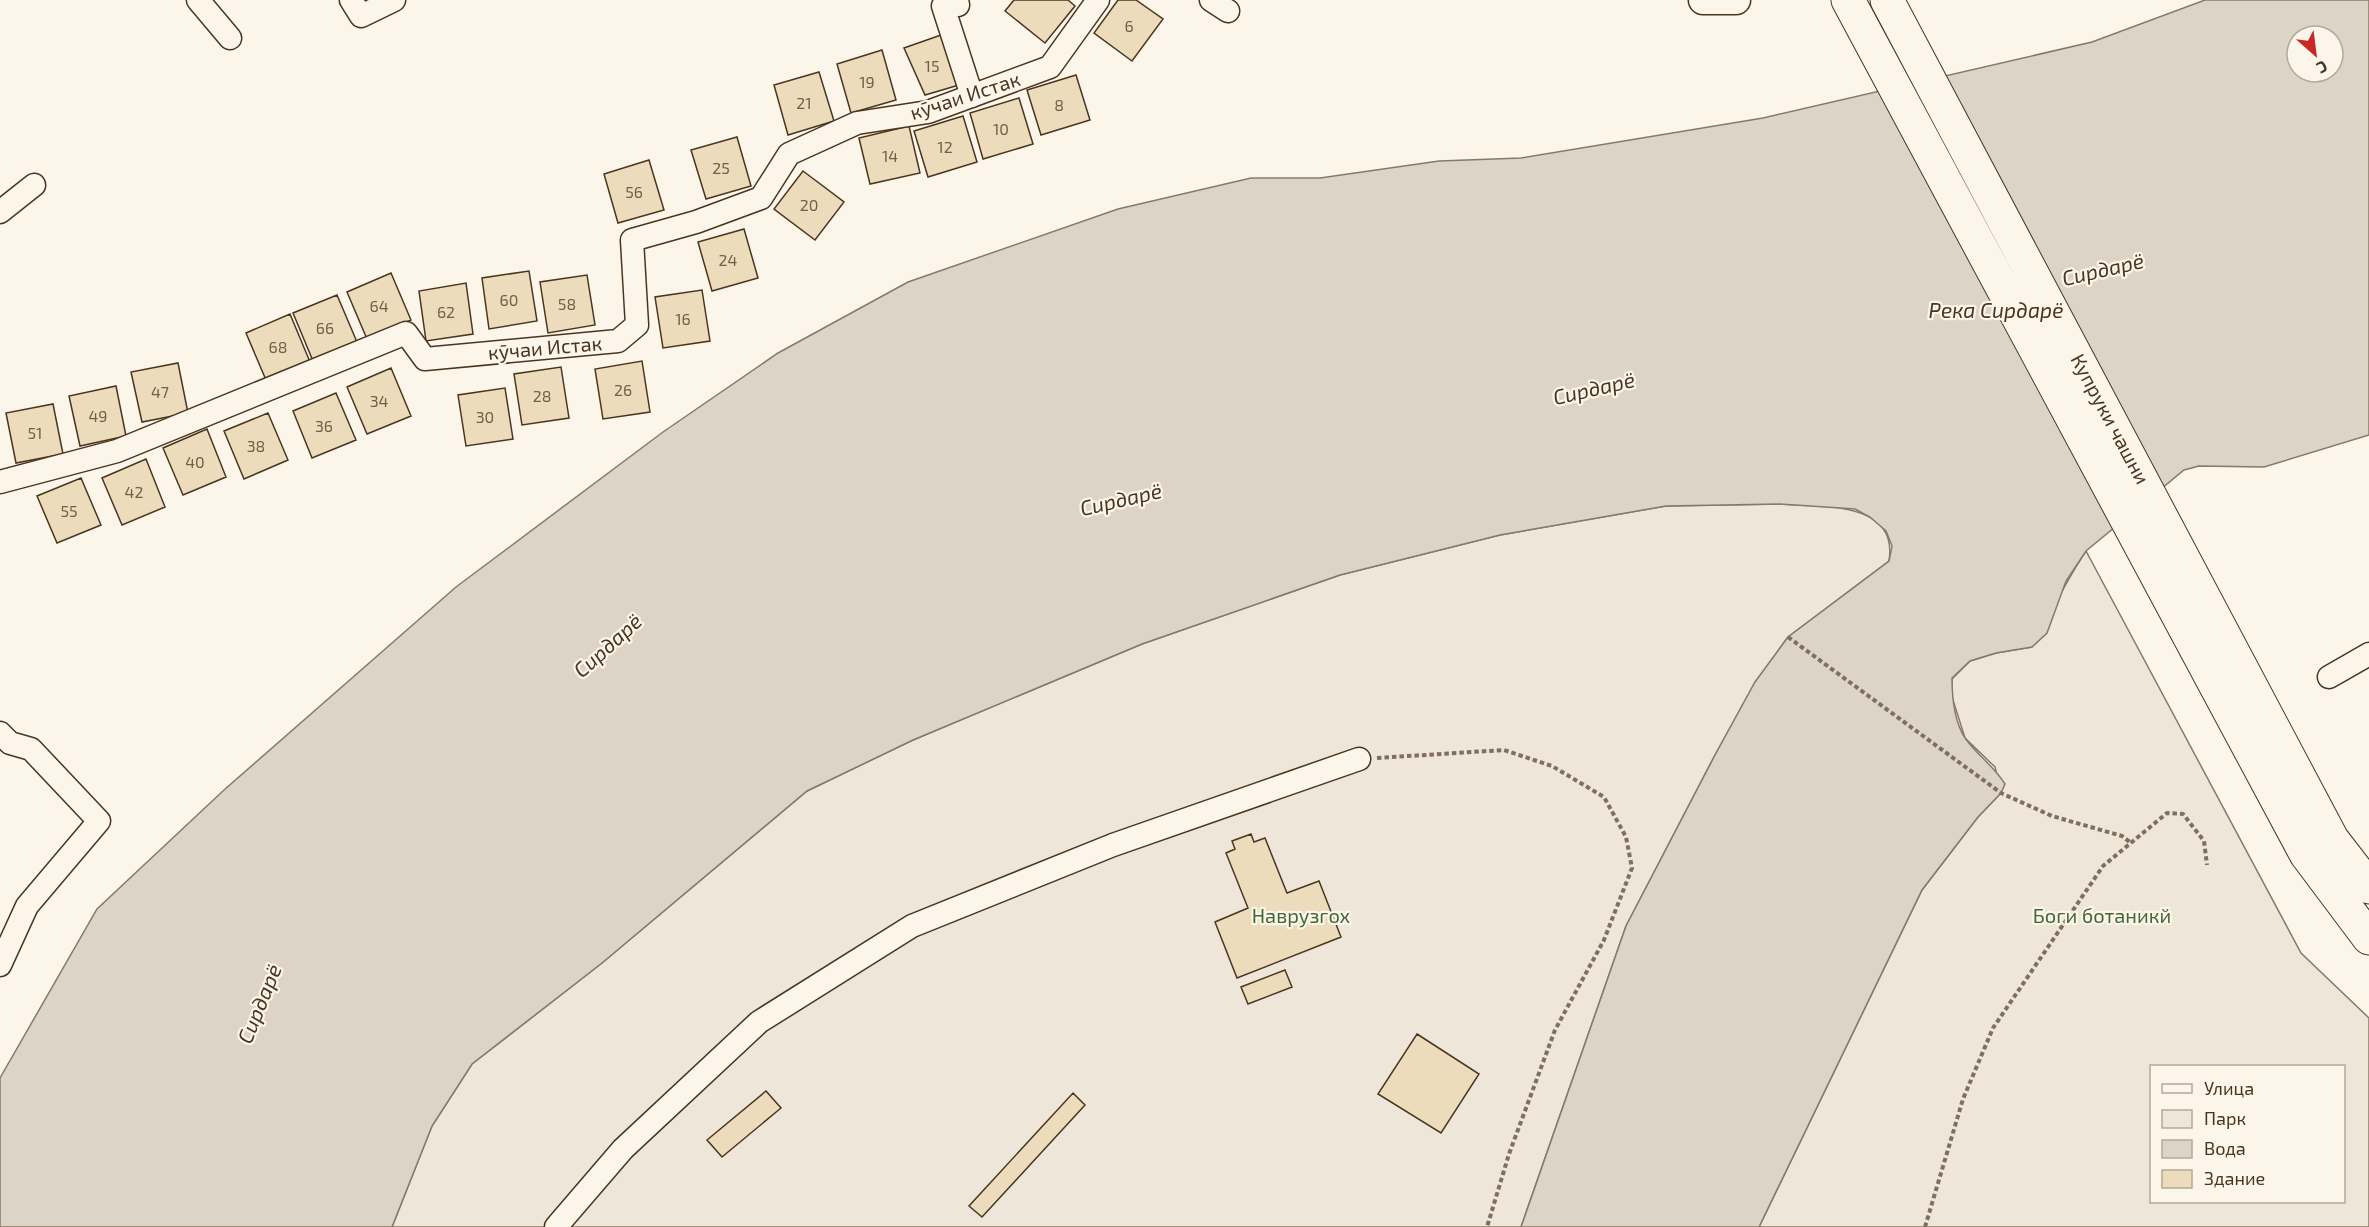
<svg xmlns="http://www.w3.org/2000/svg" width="2369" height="1227" viewBox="0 0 2369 1227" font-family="'Exo 2',sans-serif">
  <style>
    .green { fill: #ede6d9; stroke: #887966; stroke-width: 1.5; fill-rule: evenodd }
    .water { fill: #dcd4c6; stroke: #887966; stroke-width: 1.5; fill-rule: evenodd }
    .building { fill: #ecdcbc; stroke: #4a3520; stroke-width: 1.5 }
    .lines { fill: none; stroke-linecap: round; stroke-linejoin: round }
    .minor-casing { stroke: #4a3520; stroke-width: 25 }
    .major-casing { stroke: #4a3520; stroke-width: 31 }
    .highway-casing { stroke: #4a3520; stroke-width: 35 }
    .path { stroke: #7f6f5c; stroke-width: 4; stroke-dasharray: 4.5 3; stroke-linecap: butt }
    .minor { stroke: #fbf6e9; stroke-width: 22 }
    .major { stroke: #fbf6e9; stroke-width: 28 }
    .highway { stroke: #fbf6e9; stroke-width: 33 }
    .labels { text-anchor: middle; stroke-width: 4.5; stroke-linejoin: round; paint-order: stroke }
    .number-label { font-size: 16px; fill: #725f47 }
    .street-label { font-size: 20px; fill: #4a3520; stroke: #fbf6e9 }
    .park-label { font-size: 20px; fill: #436837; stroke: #fbf6e9 }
    .water-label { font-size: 21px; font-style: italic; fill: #4a3520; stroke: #fbf6e9 }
  </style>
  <rect width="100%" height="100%" fill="#fbf6e9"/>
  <path class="green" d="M1780,504c40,3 119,-4 109,57l-101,76 -33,46 -40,72 -89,171 -105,301h-1129l40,-101 40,-62 130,-101 205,-172 106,-51 229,-96 198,-69 160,-40 166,-29z
    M2086,551l215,402 68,65v209h-610l163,-337 56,-73 23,-24 -6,-26 -30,-29 -13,-41v-18l18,-18 26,-8 36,-6c18,-32 33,-65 54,-96zM2152,1066h192v136h-192z"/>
  <path class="water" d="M2205,0h164v435l-105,32 -65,-1 -15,4 -98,81 -20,30 -19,52 -15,14 -36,6 -26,8 -18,17c0,19 2,43 13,60 12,17 28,27 40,46l-4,9 -23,24 -56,73 -163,337h-238l105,-301 89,-171 40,-73 33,-45 101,-76 3,-15 -6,-15 -16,-14 -15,-8 -75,-5 -114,2 -166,29 -160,40 -198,69 -229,96 -106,51 -205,172 -130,101 -40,62 -40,101h-392v-149l97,-169 127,-119 232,-203 207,-155 115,-79 130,-71 210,-73 133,-31h69l119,-17 82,-3 242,-40 329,-76zM2297,36h36v36h-36z"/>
  <path class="building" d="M1014,0h54l7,6 -30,37 -40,-32z
    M1118,0h18l27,19 -31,42 -38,-28z
    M941,35l18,50 -34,10 -21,-47z
    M882,50l14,50 -45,13 -14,-49z
    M819,72l15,49 -46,14 -14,-50z
    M1076,75l14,45 -49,15 -14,-45z
    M1019,98l14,46 -50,15 -13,-46z
    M963,116l14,46 -49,15 -14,-46z
    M909,126l11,47 -50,11 -11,-46z
    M737,137l14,49 -45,13 -15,-49z
    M649,160l15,50 -46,13 -14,-49z
    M803,171l41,31 -29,38 -41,-31z
    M744,229l14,49 -46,13 -14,-49z
    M529,271l8,50 -48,8 -7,-51z
    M391,273l20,47 -44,19 -20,-47z
    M587,275l8,50 -47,8 -8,-51z
    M466,283l7,51 -47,7 -7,-50z
    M702,290l8,51 -47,7 -8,-51z
    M337,295l20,47 -44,19 -20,-48z
    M290,314l20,48 -44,18 -20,-47z
    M642,361l8,51 -47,7 -8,-50z
    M178,363l10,50 -46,9 -11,-50z
    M561,367l8,51 -47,7 -8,-51z
    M391,368l20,48 -44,18 -20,-47z
    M116,386l10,50 -46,10 -11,-50z
    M505,388l8,51 -47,7 -8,-51z
    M336,393l20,47 -44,18 -19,-47z
    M53,404l10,50 -47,9 -10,-50z
    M268,413l20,47 -44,19 -20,-48z
    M207,429l19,48 -43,18 -20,-47z
    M146,459l19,48 -43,18 -20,-47z
    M81,478l20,47 -44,18 -20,-47z
    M1251,834l3,8 11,-4 22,55 32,-12 22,56 -104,41 -22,-56 33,-14 -22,-55 9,-4 -3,-8z
    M1285,970l7,17 -44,17 -7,-17z
    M1417,1034l62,40 -38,59 -63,-39z
    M766,1091l15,17 -59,49 -15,-17z
    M1073,1093l12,12 -103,112 -13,-11z"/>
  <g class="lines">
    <g class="minor-casing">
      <path id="minor" d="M198,0l32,38
        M351,0l10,16 33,-16
        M957,0l1,5 -15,1 29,90
        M1211,0l17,11
        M0,212l34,-27
        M0,482l117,-31 289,-118 19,26 193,-18 19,-16 -5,-85 64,-18 65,-24 28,-44 68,-31 71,-11 122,-45 48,-67
        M2329,677l40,-23
        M0,733l10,10 21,6 68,72 -72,85 -27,59
        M556,1227l67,-78 136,-127 153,-96 201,-81 246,-86"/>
    </g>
    <g class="major-casing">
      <path id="major" d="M1703,0h33"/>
    </g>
    <g class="highway-casing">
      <path id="highway" d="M1848,0l458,854 63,84
        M1887,0l445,839 37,48"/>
    </g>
    <path class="path" d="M1788,637l213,156 51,23 70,20 9,7
      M1377,758l127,-8 48,16 52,31 22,40 6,31 -28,72 -49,90 -46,124 -22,73
      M1925,1227l38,-128 30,-71 110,-162 64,-53 16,1 21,27 3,24"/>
    <use href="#minor" class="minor"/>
    <use href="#major" class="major"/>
    <use href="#highway" class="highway"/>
  </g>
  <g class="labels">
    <g class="number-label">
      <text x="1129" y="32">6</text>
      <text x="932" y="72">15</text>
      <text x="867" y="88">19</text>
      <text x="804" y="109">21</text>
      <text x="1059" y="111">8</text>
      <text x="1001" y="135">10</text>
      <text x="945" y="153">12</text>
      <text x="890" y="162">14</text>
      <text x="721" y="174">25</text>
      <text x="634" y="198">56</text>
      <text x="809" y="211">20</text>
      <text x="728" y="266">24</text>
      <text x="509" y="306">60</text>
      <text x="567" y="310">58</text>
      <text x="379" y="312">64</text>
      <text x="446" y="318">62</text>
      <text x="683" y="325">16</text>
      <text x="325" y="334">66</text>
      <text x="278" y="353">68</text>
      <text x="623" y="396">26</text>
      <text x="160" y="398">47</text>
      <text x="542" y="402">28</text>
      <text x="379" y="407">34</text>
      <text x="98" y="422">49</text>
      <text x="485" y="423">30</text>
      <text x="324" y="432">36</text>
      <text x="35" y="439">51</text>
      <text x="256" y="452">38</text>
      <text x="195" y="468">40</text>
      <text x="134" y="498">42</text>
      <text x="69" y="517">55</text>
    </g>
    <g class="street-label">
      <text transform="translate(965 96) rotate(-18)" y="7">кӯчаи Истак</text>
      <text transform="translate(545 348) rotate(-5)" y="7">кӯчаи Истак</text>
      <text transform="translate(2110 419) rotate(62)" y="7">Купруки чашни</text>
    </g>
    <g class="park-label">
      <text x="1301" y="923">Наврузгох</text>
      <text x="2102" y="923">Боги ботаникй</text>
    </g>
    <g class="water-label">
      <text transform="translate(2103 270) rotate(-13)" y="7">Сирдарё</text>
      <text x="1996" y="318">Река Сирдарё</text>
      <text transform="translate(1594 389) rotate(-13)" y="7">Сирдарё</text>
      <text transform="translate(1121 500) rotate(-13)" y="7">Сирдарё</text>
      <text transform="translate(608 646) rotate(-42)" y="7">Сирдарё</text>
      <text transform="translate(260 1004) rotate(-68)" y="7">Сирдарё</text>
    </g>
  </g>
  <rect x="2150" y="1065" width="195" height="138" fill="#fbf6e9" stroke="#b4a999" stroke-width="1.5"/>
  <rect x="2162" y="1084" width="30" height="9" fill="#fbf6e9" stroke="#b4a999" stroke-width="1.5"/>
  <text x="2204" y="1095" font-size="18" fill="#4a3520">Улица</text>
  <rect x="2162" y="1110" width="30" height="18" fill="#ede6d9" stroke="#b4a999" stroke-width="1.5"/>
  <text x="2204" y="1125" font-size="18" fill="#4a3520">Парк</text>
  <rect x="2162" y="1140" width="30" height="18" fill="#dcd4c6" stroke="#b4a999" stroke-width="1.5"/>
  <text x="2204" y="1155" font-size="18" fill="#4a3520">Вода</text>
  <rect x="2162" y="1170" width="30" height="18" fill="#ecdcbc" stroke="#b4a999" stroke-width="1.5"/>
  <text x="2204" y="1185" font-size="18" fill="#4a3520">Здание</text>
  <g transform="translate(2315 54) rotate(152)"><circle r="28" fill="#fbf6e9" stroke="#b4a999" stroke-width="1.5"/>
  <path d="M0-4.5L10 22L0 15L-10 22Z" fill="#c62828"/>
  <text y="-9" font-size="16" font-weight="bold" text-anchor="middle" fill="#4a3520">С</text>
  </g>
</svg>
